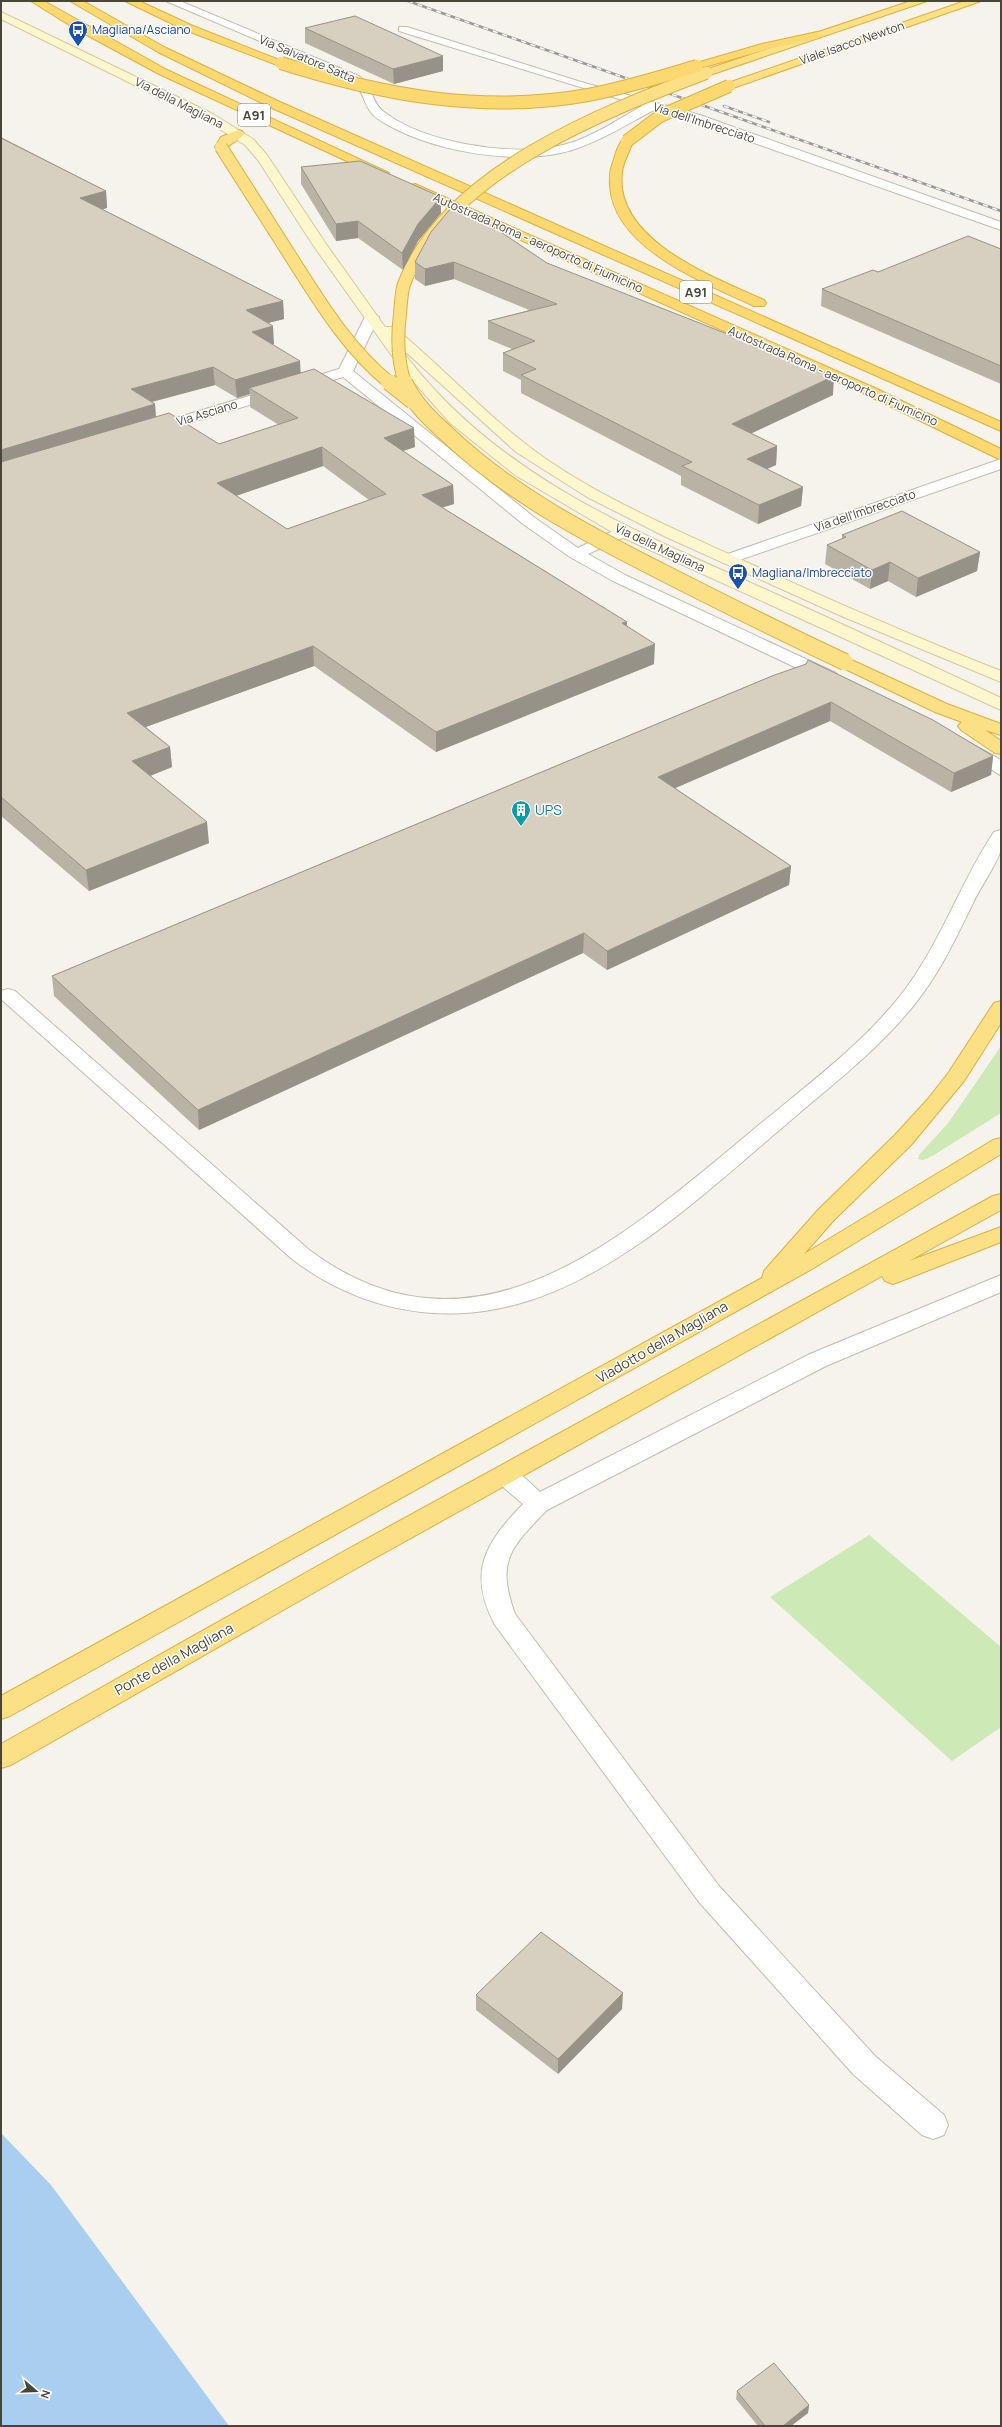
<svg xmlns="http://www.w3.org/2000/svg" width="1002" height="2427" viewBox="0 0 1002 2427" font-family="Manrope,sans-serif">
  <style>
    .green { fill: #cde9b5 }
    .water { fill: #aacef0 }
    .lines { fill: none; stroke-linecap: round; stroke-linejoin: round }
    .minor-casing { stroke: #c1bcae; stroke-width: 2 }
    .secondary-casing { stroke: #d4c99c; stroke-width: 2 }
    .trunk-casing { stroke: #dcaf3f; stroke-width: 2 }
    .motorway-casing { stroke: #dcaf3f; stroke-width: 2 }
    .minor { fill: #fff; fill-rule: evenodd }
    .secondary { fill: #fef6cd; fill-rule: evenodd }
    .trunk { fill: #fce086; fill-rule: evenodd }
    .motorway { fill: #fcd870; fill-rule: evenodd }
    .rail-casing { stroke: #999; stroke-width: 2.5 }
    .rail { stroke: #fff; stroke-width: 1.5; stroke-dasharray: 5; stroke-linecap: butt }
    .trunk-bridge-far1-casing { stroke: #dcaf3f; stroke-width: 14; stroke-linecap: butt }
    .trunk-bridge-casing { stroke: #dcaf3f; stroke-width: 18; stroke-linecap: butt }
    .motorway-bridge-casing { stroke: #dcaf3f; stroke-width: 14; stroke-linecap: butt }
    .trunk-bridge-far1 { stroke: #fce086; stroke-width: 12 }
    .trunk-bridge { stroke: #fce086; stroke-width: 16 }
    .motorway-bridge { stroke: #fcd870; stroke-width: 12 }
    .wall { fill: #b9b3a6; fill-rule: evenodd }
    .shaded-wall { fill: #969287 }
    .building { fill: #d7d0c1; stroke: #969287; fill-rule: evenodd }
    .labels { text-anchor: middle; stroke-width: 3; stroke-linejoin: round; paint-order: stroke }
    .far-transit-label { font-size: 12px; fill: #164399; stroke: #fff; text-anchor: start }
    .far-street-label { font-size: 12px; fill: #4a4539; stroke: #fff }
    .shield { fill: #fff; stroke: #807d74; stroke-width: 1 }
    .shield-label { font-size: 13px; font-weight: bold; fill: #4a4539 }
    .culture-label { font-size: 14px; fill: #0d838f; stroke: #fff; text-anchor: start }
    .street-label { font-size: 14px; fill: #4a4539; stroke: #fff }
  </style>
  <rect width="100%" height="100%" fill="#f5f3ec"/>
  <path class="green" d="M1001,1046v67l-67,42 -11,5 -5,-1 1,-4 30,-33z
    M869,1535l132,112v80l-49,34 -182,-164z"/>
  <path class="water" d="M1,2133l50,52 178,241h-228z"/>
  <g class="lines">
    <g class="minor-casing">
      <path id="minor" d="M166,1h14l179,75c14,9 12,27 25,36 42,32 129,45 179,33 28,-7 54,-25 79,-39l-243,-75v-4h8l174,55 119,33 301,107v8l-309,-109 -38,-11c-27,14 -53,31 -82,40 -55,17 -146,1 -194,-31 -15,-10 -13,-29 -27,-39z
        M372,313l7,4 -26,54 182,147 43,30 39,-19h12l2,3 -2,3 -41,19 37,21 211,98 3,4 -3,4h-12l-211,-100 -43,-24 -47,-33 -180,-147 -184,55h-10l-2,-3 2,-3 190,-57 26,-52z
        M1001,459v10l-267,93h-12l-2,-3 2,-3z
        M968,742l33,18v15c-4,-1 -39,-24 -42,-28l3,-4z
        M1001,830c0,6 1,13 0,19 -2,11 -20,38 -26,50 -18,37 -35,74 -61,106 -35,44 -81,79 -124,116 -83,70 -184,168 -294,188 -73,14 -145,-5 -204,-50l-291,-260v-8l7,-2 7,2 293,258c164,124 312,-9 439,-114 52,-44 111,-86 153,-139 40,-50 59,-112 94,-164z
        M1001,1275v17l-175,74 -279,144c-37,38 -51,51 -32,104l204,272 156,170 69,59 4,10 -4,10 -11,4 -11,-4 -69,-61 -154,-172 -204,-277c-28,-52 -10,-82 28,-121l-27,-23 -3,-6 3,-6c19,-6 31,12 44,23l270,-138z"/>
    </g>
    <g class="secondary-casing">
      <path id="secondary" d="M1,12l212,102 40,25 14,16 59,89 59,83h9c52,43 97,94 152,132 61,42 131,71 198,102 85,38 170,76 257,110v11l-162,-67 -173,-78 -79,-40 -71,-45 -118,-107c92,128 232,184 371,246 78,35 155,71 232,107v12l-384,-175 -102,-60 -65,-52 -53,-60 -84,-118 -55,-85 -13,-15 -40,-25 -204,-101z"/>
    </g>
    <g class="trunk-casing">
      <path id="trunk" d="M911,1h16l-217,74 -4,1 -6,-3 2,-2z
        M965,1h16l-248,87 -4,2 -6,-4 2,-2z
        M238,130l4,1 2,3c-5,7 -13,8 -19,16h-8l-2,-3 6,-10z
        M845,657l102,47 54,20v11l-16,-5 16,11v13l-6,-1 -34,-23 -3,-4 4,-4 -27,-10 -96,-46 -2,-4 2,-4z
        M1001,1001v22l-37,58 -53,64 -77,75 -30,34 189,-114 8,-2v16l-189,115 -802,447 -9,3v-23l761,-418 2,-7 54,-61 77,-75 33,-36 21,-27 45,-69z
        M1001,1194v16l-92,51 92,-34v15l-100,39 -8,3 -8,-3 -3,-5 -525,292 -346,197 -10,3v-24l338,-190 654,-358z"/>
    </g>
    <g class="motorway-casing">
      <path id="motorway" d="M31,1h13l123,69 222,103 -2,3h-8l-220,-102 -85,-46z
        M70,1h13l83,47 114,54 721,320v9l-729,-323 -114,-56z
        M125,1h14l54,25 94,37 -2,2h-8l-92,-35z
        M817,32l6,3 -2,2 -53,12 -71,20 -6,-3 2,-2 69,-20z
        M627,137l6,4c-3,10 -10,21 -11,31 -9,68 93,106 142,128l2,3 -2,3h-10c-49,-23 -140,-57 -144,-120 0,-7 -1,-13 2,-21 3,-8 6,-25 15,-28z
        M415,184l462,205 124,60v11l-134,-65 -456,-204 -2,-3 2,-3z"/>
    </g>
    <use href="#minor" class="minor"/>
    <use href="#secondary" class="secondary"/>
    <use href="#trunk" class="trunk"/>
    <use href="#motorway" class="motorway"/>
    <g class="rail-casing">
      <path id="rail" d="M408,1l593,210
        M724,106l45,16"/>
    </g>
    <use href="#rail" class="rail"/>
    <g class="trunk-bridge-far1-casing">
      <path id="trunk-bridge-far1" d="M221,147c24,38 48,75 72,113 28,44 56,90 97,123
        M405,383c-8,-23 -8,-45 -5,-69 1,-9 1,-21 4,-30 42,-111 199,-172 302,-211"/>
    </g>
    <g class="trunk-bridge-casing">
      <path id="trunk-bridge" d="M389,382l24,19
        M404,382c9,21 27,38 44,53 63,60 141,100 218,139 59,30 119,60 179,88"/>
    </g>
    <g class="motorway-bridge-casing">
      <path id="motorway-bridge" d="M281,63c101,32 202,51 307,32 37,-7 73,-18 109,-29
        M627,141l33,-25 69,-30"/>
    </g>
    <use href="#trunk-bridge-far1" class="trunk-bridge-far1"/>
    <use href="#trunk-bridge" class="trunk-bridge"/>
    <use href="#motorway-bridge" class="motorway-bridge"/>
  </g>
  <path class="wall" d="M305,28l138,43 -49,13 -89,-41z
    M1,137l105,54 1,17 -5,1 181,92 1,18 -16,4 6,21h-2l29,29 114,74 -12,4 50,34 1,19 -12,3 185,115v4l27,38 -218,88 -122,-86 -168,61 24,20 2,20 -22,9 59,67 -120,48 -88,-75zM215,385l22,13 13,-4v13l29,18 -60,19 -63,-28 -1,-12 -3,-2zM323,466l46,34 -82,29 -51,-33z
    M301,167l140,30v16l-23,28 -15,29 -45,-32 -22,3 -35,-57z
    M1001,249v135l-180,-78 1,-17 56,-17z
    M415,262l132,1 286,132 -82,38 26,13 -1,19 -9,4 36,18 -2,19 -43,18 -77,-39v-9l-160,-83v-13l-18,-9v-18l9,-4 -24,-10v-18l41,-11 -75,-31 -29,7 -10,-7z
    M842,535l138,17 -3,19 -61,26 -28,-16 -18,8 -45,-25 2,-19 15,-6z
    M772,676l221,80 -2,19 -40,17 -121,-71 -155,67 116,78 -2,19 -182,85 -24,-17 -384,177 -145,-134 -2,-20z
    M476,1995l146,14 -64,65 -82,-64z
    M737,2391l72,14 -1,8 -17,13h-33l-22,-27z"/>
  <path class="shaded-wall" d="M443,56v15l-49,13 -1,-15z
    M106,191l1,17 -25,7 -2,-17z
    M441,197v16l-23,28 -15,29 -1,-17 16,-29z
    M358,221v17l-22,3v-17z
    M454,262v17l-29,7v-17z
    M283,301l1,18 -37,9 -1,-18z
    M273,326l1,18 -21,6 -1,-18z
    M300,361l1,18 -52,9 1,6 -13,4 -2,-18z
    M213,367l2,18 -83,22 -1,-18z
    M834,376l-1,19 -102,48 1,-19z
    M155,404l1,19 -155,46v-19z
    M414,428l1,19 -31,10v-19z
    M777,446l-1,19 -30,13 1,-19z
    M322,447l1,19 -105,36 -1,-19z
    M453,485l1,19 -32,10v-19z
    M803,487l-2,19 -43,18 1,-19z
    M980,552l-3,19 -61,26 2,-19z
    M890,562l-2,19 -18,8 2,-19z
    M627,622l-1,19 -4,-18z
    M655,644l-1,20 -218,88v-20z
    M313,646l1,20 -185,67 -2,-20z
    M831,702l-1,19 -173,75 1,-19z
    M170,747l2,20 -37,15 -3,-21z
    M993,756l-2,19 -40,17 3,-19z
    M207,822l2,21 -120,48 -3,-21z
    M791,866l-2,19 -182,85v-19z
    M584,933l-1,20 -384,177 -1,-20z
    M623,1993l-1,16 -64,65v-15z
    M809,2405l-1,8 -17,13h-8z"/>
  <path class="building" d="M355,16l88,40 -50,13 -88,-41z
    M1,138l105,53 -26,7 203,103 -37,9 27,16 -21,6 48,29 -65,19 -22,-13 -82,22 24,15 -154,46z
    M360,161l81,36 -23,27 -16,29 -44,-32 -22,3 -35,-57z
    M456,202l91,61 287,113 -102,48 45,22 -30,13 56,28 -44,18 -77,-39 10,-4 -171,-87 15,-6 -33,-16 32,-12 -47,-20 69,-17 -103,-42 -29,7 -10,-7 16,-30z
    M968,236l33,13v117l-179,-77 51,-19 5,2z
    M314,369l100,59 -30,10 69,47 -31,10 205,127 -5,1 33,21 -219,88 -123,-86 -186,67 43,34 -38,14 75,61 -121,48 -85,-73v-335l168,-49 50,31 79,-26 -49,-30zM322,447l64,47 -99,35 -70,-46z
    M902,511l78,41 -62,26 -28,-16 -18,8 -45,-25 19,-8 -4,-2z
    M808,660l125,60 60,36 -39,17 -123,-71 -173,75 133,89 -184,85 -23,-18 -386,177 -146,-134 720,-300 34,-12z
    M541,1932l82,61 -65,66 -82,-64z
    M774,2363l35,42 -26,21h-18l-28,-35z"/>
  <defs>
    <g id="bus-pin" transform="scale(1)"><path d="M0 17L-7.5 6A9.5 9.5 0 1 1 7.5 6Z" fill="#1a4fb4" stroke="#fff"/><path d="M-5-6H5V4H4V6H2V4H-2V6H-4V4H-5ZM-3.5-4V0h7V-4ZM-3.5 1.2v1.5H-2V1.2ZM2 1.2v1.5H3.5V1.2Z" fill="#fff"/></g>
    <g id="building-pin" transform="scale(1)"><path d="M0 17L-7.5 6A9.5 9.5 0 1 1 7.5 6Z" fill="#0f9aa8" stroke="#fff"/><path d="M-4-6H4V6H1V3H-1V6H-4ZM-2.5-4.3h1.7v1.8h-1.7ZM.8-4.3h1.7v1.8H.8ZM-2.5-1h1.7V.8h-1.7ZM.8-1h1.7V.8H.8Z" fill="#fff"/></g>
  </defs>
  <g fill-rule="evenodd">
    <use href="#bus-pin" x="78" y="30"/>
    <use href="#bus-pin" x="738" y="573"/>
    <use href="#building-pin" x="521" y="810"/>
  </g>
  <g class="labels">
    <g class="far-transit-label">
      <text x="92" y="34">Magliana/Asciano</text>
      <text x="752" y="577">Magliana/Imbrecciato</text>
    </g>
    <g class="far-street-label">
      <text transform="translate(852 43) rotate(-19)" y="4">Viale Isacco Newton</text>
      <text transform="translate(307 59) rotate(23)" y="4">Via Salvatore Satta</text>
      <text transform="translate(179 103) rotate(27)" y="4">Via della Magliana</text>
      <text transform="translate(704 123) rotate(18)" y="4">Via dell'Imbrecciato</text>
      <text transform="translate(538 243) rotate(24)" y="4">Autostrada Roma - aeroporto di Fiumicino</text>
      <text transform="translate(833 376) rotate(24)" y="4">Autostrada Roma - aeroporto di Fiumicino</text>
      <text transform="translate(207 413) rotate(-17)" y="4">Via Asciano</text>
      <text transform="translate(865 511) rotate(-19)" y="4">Via dell'Imbrecciato</text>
      <text transform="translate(660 548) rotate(25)" y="4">Via della Magliana</text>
    </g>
    <g class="shield">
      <rect x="238" y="104" width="32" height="22" rx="3"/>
      <rect x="680" y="281" width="32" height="22" rx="3"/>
    </g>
    <g class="shield-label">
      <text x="254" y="120">A91</text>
      <text x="696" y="297">A91</text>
    </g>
    <g class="culture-label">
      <text x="535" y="815">UPS</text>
    </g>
    <g class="street-label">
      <text transform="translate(662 1342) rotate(-30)" y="5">Viadotto della Magliana</text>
      <text transform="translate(174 1659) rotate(-29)" y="5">Ponte della Magliana</text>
    </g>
  </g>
  <rect width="1002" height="2427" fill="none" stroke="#4a4539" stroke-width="4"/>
  <g transform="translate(36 2391) rotate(109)" stroke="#ffffff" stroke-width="3" paint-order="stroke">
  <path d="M0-3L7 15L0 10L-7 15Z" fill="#4a4539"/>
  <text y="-6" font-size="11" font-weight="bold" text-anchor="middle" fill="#4a4539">N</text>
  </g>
</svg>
